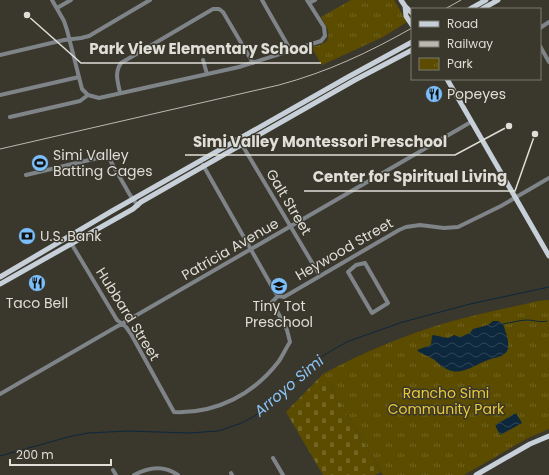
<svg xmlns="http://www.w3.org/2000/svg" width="549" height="475" viewBox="0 0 549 475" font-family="Poppins,sans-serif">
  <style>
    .cemetery { fill: url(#cemetery-stones) }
    .park { fill: url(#park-tufts) }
    .water { fill: url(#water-waves) }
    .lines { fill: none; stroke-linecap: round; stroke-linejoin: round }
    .stream { stroke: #0d273c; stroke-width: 1 }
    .minor { stroke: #7f8488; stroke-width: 4 }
    .major { stroke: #c7d0d9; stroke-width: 5 }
    .rail { stroke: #bab8b1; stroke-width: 1 }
    .labels { text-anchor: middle; stroke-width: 3; stroke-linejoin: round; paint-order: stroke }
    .poi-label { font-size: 14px; fill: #dfded7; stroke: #3a372d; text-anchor: start }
    .street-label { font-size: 14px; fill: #dfded7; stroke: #3a372d }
    .park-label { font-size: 14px; fill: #e9c935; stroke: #3a372d }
    .water-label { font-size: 15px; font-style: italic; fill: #8ac4f8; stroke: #3a372d }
    .leader { fill: none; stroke: #dfded7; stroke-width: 1.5 }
    .callout-dot { fill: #dfded7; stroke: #3a372d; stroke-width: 1.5 }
    .callout-label { font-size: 15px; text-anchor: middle; font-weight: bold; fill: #dfded7; stroke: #3a372d; stroke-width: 3; stroke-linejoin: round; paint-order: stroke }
  </style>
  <defs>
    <pattern id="cemetery-stones" width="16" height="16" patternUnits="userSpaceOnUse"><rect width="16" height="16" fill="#5b4c00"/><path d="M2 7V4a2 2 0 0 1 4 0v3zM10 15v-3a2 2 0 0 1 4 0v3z" fill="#726524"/></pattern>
    <pattern id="park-tufts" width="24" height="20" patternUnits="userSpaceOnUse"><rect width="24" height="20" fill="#5b4c00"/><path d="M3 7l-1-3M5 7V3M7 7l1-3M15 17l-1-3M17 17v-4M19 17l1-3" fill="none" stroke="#726524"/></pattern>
    <pattern id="water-waves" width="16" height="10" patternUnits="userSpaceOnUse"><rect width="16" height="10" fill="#0d273c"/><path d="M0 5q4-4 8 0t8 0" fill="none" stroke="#304657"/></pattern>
  </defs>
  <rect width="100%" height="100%" fill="#3a372d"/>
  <path class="cemetery" d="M323,374l58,98 -6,3h-52l-37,-63z"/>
  <path class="park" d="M351,0h43l13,22 -24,15 -61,28 -11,-18 9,-2 7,-4c4,-12 -1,-14 -6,-24z
    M549,300v129l-21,9 -64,37h-81l-60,-101c38,-21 84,-40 126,-52 29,-8 59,-14 89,-21z"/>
  <path class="water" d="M493,321h5l5,3c2,6 8,21 4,27 -5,7 -12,6 -19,9 -19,7 -29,19 -48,5 -3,-2 -4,-5 -7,-6 -6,-4 -11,-4 -16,-9l14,-5 1,-9 1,-1 15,3 6,-3 6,2 10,-4 3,-4 15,-4z
    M516,413l6,10 -22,12 -5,-10z"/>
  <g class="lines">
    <path class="stream" d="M503,324c8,-1 16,-4 24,-4 7,0 14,3 20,1
      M0,456l68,-19 20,-4 40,-2 61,2 29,-2 21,-7 14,-7 14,-10 51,-48 16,-10 15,-8 54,-19 67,-18 79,-17"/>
    <path class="minor" d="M52,0l12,21 3,9 15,59 6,6 11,3 140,-31 82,-26 4,-5 -1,-9 -17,-27
      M262,0l29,51
      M309,3l6,-3
      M57,8l14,-8
      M540,28l9,-6
      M540,46l9,16
      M0,55l64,-15 17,-2 8,-2 61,-36
      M203,60l4,14
      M120,93c-2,-11 -6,-20 1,-30l92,-54h6l4,3 30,51
      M0,95l79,-18
      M10,117l70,-16 8,-6
      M241,143l79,133
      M203,165l72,127 3,4 6,1 115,-67 7,-3 14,-2 24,3 14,-1 43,-21 48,-28
      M26,175l76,-18h4l4,3 20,35 8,11
      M68,238l49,82 9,7 5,7 43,78c42,2 80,-18 105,-51 4,-6 7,-13 11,-19l-3,-12 -12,-23
      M365,263l23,40 -16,10 -24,-41 8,-7z
      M272,302l6,-6
      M0,394l471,-272
      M273,458l10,17
      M113,470l3,5
      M231,473l1,2
      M134,475c15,-8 30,-10 44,0"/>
    <path class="major" d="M401,0l4,6 7,7
      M405,6l1,10 6,9
      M470,9l16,-9
      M482,9l16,-9
      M447,79l102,177
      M0,277l112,-66 236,-134 64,-35
      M0,284l133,-75 8,-7 214,-122 57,-30
      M476,475l54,-31 19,-8"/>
    <path class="rail" d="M445,9l16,-9
      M0,149l279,-64c48,-13 89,-32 133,-57"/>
  </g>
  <defs>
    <g id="restaurant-disc" transform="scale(0.9)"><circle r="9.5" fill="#7bbef9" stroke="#3a372d"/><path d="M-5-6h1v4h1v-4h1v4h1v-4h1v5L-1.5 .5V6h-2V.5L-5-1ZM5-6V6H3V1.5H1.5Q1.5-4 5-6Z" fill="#111"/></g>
    <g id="stadium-disc" transform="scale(0.9)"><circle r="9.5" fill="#7bbef9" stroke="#3a372d"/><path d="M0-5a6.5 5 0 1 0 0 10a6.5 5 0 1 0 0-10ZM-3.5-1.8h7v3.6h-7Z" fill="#111"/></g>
    <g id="bank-disc" transform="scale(0.9)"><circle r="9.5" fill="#7bbef9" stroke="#3a372d"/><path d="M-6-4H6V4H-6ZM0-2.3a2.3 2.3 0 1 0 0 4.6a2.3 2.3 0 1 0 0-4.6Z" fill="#111"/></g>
    <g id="school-disc" transform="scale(0.9)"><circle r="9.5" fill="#7bbef9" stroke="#3a372d"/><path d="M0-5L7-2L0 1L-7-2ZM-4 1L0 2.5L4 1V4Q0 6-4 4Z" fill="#111"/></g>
  </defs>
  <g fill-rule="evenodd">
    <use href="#restaurant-disc" x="434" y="94"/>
    <use href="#stadium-disc" x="40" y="163"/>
    <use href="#bank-disc" x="27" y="236"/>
    <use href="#restaurant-disc" x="37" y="283"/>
    <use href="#school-disc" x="279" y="286"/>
  </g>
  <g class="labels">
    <g class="poi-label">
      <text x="447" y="99">Popeyes</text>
      <text x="53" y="160">Simi Valley<tspan x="53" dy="16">Batting Cages</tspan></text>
      <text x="40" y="241">U.S. Bank</text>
      <text x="37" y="308" text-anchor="middle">Taco Bell</text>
      <text x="279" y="311" text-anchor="middle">Tiny Tot<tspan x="279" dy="16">Preschool</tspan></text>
    </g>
    <g class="street-label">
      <text transform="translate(289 202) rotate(59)" y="5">Galt Street</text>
      <text transform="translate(230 249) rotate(-30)" y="5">Patricia Avenue</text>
      <text transform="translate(344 249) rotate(-30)" y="5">Heywood Street</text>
      <text transform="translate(128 314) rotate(58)" y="5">Hubbard Street</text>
    </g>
    <g class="park-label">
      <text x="446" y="398">Rancho Simi<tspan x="446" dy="16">Community Park</tspan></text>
    </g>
    <g class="water-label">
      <text transform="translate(289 386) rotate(-40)" y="5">Arroyo Simi</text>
    </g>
  </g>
  <path class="leader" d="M27 15L81 63H321M509 126L455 155H185M535 134L515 191H304"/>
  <g class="callout-dot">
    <circle cx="27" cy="15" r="4"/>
    <circle cx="509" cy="126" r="4"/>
    <circle cx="535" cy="134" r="4"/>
  </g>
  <g class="callout-label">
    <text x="201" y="54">Park View Elementary School</text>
    <text x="320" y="147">Simi Valley Montessori Preschool</text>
    <text x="410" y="182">Center for Spiritual Living</text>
  </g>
  <rect x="411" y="8" width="130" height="72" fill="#3a372d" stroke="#7c7a71"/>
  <rect x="419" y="21" width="20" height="6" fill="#c7d0d9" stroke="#7c7a71"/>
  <text x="447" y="28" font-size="12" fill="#dfded7">Road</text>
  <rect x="419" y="41" width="20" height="6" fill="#bab8b1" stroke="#7c7a71"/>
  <text x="447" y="48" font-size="12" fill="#dfded7">Railway</text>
  <rect x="419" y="58" width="20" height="12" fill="url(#park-tufts)" stroke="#7c7a71"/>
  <text x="447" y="68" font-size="12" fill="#dfded7">Park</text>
  <path d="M10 459v6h101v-6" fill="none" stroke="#dfded7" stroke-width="2"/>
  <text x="16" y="459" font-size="12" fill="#dfded7" stroke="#3a372d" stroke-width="3" paint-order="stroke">200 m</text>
</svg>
